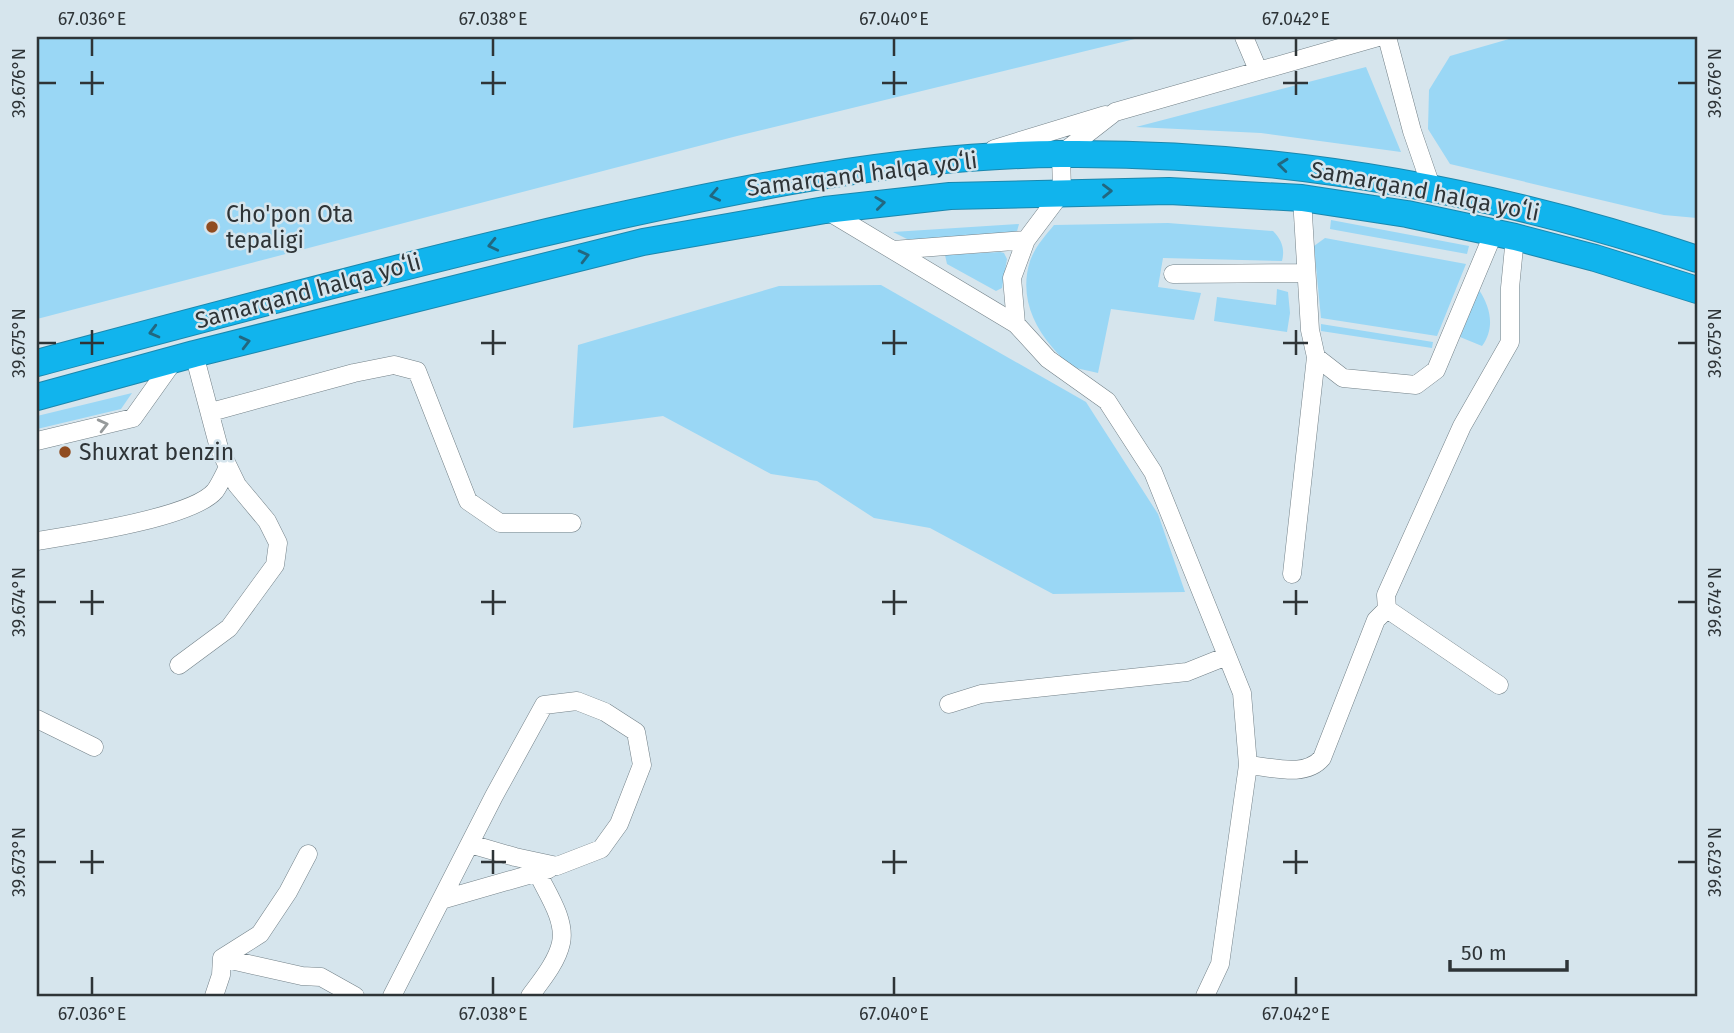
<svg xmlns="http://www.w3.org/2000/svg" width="1734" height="1033" viewBox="0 0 1734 1033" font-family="'Fira Sans',sans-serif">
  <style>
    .green { fill: #9ad7f5 }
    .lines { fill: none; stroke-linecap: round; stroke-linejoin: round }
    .minor-casing { stroke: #738188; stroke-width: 19 }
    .highway-casing { stroke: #1b87ad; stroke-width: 28 }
    .minor { stroke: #fff; stroke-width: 18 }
    .highway { stroke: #11b4ed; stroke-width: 26 }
    .oneway { stroke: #226780 }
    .oneway2 { stroke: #969a9b }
    .ticks { fill: none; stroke: #2e3437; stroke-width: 2.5 }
    .poi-dot { fill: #904c20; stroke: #d6e5ed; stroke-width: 2.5 }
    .labels { text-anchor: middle; stroke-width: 5; stroke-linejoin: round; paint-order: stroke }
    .street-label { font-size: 23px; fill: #2e3437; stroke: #d6e5ed }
    .poi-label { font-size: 23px; fill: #2e3437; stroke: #d6e5ed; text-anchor: start }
    .neatline { fill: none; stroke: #2e3437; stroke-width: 2.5 }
    .ticks-label { font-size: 18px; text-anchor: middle; fill: #2e3437 }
  </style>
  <rect width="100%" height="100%" fill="#d6e5ed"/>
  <path class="green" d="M37,37h1106l-406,99 -700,183z
    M1516,37h181v181l-33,-3 -214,-51 -22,-35 1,-39 21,-34z
    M1366,67l35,85 -140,-19 -125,-6z
    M1331,220l138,26 -2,8 -137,-25z
    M1168,223l105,8c9,9 12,18 9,30l-119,-3 -5,29 43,6 -7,27 -83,-11 -13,64c-7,-2 -15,-3 -22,-5 -9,-4 -18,-14 -24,-21 -21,-25 -32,-54 -22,-86 5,-14 15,-25 24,-36z
    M1019,224l-3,11 -103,7 -20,-10z
    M1325,238l141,26 -29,72 -116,-18 -7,-72z
    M1000,252l4,1 3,6 -5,29 -6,3 -49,-27 -2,-9z
    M881,285l205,117 72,112 27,78 -132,2 -123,-66 -56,-10 -57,-37 -46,-7 -108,-58 -90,12 5,-83 201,-59z
    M1277,289l11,3 2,21 -3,19 -73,-11 3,-24 59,8z
    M1479,290c12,18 16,38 3,56l-22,-9z
    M1321,324l112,18 -1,6 -111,-17z
    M132,393l-11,16 -84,20v-13z"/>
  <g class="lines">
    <g class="minor-casing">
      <path id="minor" d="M1244,37l14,33
        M1387,37l25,94 20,58
        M994,149l111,-34
        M1302,198l8,132 6,27 27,21 73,7 20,-15 58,-138
        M826,210l190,114 32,35 59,42 46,71 89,221 6,72 -28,199 -15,32
        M893,250l133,-10
        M1173,274l133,-1
        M1016,324l-4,-46 14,-38 36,-48 -1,-38 54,-42 263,-75
        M211,412l143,-39 40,-8 23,6 51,130 32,22h72
        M37,441l96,-23 42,-59
        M37,541c37,-6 155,-23 178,-50 5,-7 9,-16 13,-24
        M1292,574l24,-217
        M179,665l50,-37 46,-63 3,-22 -11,-22 -30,-36 -18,-37 -25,-94
        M1499,685l-112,-76 -1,-14 76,-169 48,-84v-54l5,-51
        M949,704l32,-10 206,-22 40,-16
        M37,719l57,28
        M1248,765c24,2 57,13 74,-7l54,-138 11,-11
        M441,900l108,-31
        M222,958l80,18 19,1 34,19
        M214,996l7,-21 1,-17 38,-24 28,-42 20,-38
        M392,996l102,-200 50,-91 33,-4 28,11 31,20 6,33 -23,59 -18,25 -44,17 -42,-9 -45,-13
        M530,996c11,-15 27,-34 31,-53 5,-23 -14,-50 -23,-69"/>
    </g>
    <g class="highway-casing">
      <path id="highway" d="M37,363c181,-48 362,-97 545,-139 157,-35 317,-69 479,-70 216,-2 431,36 636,105
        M37,397l157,-43 449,-112 182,-32 125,-14 219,-5 133,7 105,16 108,23 80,21 102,32"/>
    </g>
    <use href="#minor" class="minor"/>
    <use href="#highway" class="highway"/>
  </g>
  <defs><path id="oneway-chevron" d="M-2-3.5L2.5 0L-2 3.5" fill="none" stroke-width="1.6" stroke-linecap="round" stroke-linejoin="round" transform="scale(1.75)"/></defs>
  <g class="oneway">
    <use href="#oneway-chevron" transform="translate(1283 165) rotate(-174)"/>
    <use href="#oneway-chevron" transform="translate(1107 191) rotate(-1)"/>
    <use href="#oneway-chevron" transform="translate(715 195) rotate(168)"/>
    <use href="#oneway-chevron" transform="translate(880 203) rotate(-7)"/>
    <use href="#oneway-chevron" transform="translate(493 245) rotate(167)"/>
    <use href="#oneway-chevron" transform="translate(584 256) rotate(-14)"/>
    <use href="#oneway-chevron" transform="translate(154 332) rotate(165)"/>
    <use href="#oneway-chevron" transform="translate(245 342) rotate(-14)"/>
  </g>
  <use class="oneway2" href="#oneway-chevron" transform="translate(103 425) rotate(-14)"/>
  <path class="ticks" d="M92,38v18M493,38v18M894,38v18M1296,38v18M92,71v24M493,71v24M894,71v24M1296,71v24M38,83h18M80,83h24M481,83h25M882,83h25M1283,83h25M1678,83h18M92,330v25M493,330v25M894,330v25M1296,330v25M38,343h18M80,343h24M481,343h25M882,343h25M1283,343h25M1678,343h18M92,590v25M493,590v25M894,590v25M1296,590v25M38,602h18M80,602h24M481,602h25M882,602h25M1283,602h25M1678,602h18M92,850v24M493,850v24M894,850v24M1296,850v24M38,862h18M80,862h24M481,862h25M882,862h25M1283,862h25M1678,862h18M92,977v18M493,977v18M894,977v18M1296,977v18"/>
  <g class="poi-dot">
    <circle cx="212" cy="227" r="7"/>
    <circle cx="65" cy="452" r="7"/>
  </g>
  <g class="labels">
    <g class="street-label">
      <text transform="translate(862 174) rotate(-7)" y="8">Samarqand halqa yoʻli</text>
      <text transform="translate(1425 191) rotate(11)" y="8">Samarqand halqa yoʻli</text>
      <text transform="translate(308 291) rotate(-15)" y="8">Samarqand halqa yoʻli</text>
    </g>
    <g class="poi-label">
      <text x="226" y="222">Cho'pon Ota<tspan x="226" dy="26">tepaligi</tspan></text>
      <text x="79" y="460">Shuxrat benzin</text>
    </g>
  </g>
  <rect width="1734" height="1033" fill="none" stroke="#d6e5ed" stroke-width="77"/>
  <path d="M1450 960v10h117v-10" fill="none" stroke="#2e3437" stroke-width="3.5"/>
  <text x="1461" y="960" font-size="21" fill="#2e3437" stroke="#d6e5ed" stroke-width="5" paint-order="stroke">50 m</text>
  <rect x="38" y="38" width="1658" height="957" class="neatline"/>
  <g class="ticks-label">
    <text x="92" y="25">67.036°E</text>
    <text x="493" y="25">67.038°E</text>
    <text x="894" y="25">67.040°E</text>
    <text x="1296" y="25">67.042°E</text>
    <text transform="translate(19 83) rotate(-90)" y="6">39.676°N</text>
    <text transform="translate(1715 83) rotate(-90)" y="6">39.676°N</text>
    <text transform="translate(19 343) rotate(-90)" y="6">39.675°N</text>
    <text transform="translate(1715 343) rotate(-90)" y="6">39.675°N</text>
    <text transform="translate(19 602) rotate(-90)" y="6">39.674°N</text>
    <text transform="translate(1715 602) rotate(-90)" y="6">39.674°N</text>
    <text transform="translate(19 862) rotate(-90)" y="6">39.673°N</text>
    <text transform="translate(1715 862) rotate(-90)" y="6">39.673°N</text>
    <text x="92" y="1020">67.036°E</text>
    <text x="493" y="1020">67.038°E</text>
    <text x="894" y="1020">67.040°E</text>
    <text x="1296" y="1020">67.042°E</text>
  </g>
</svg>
